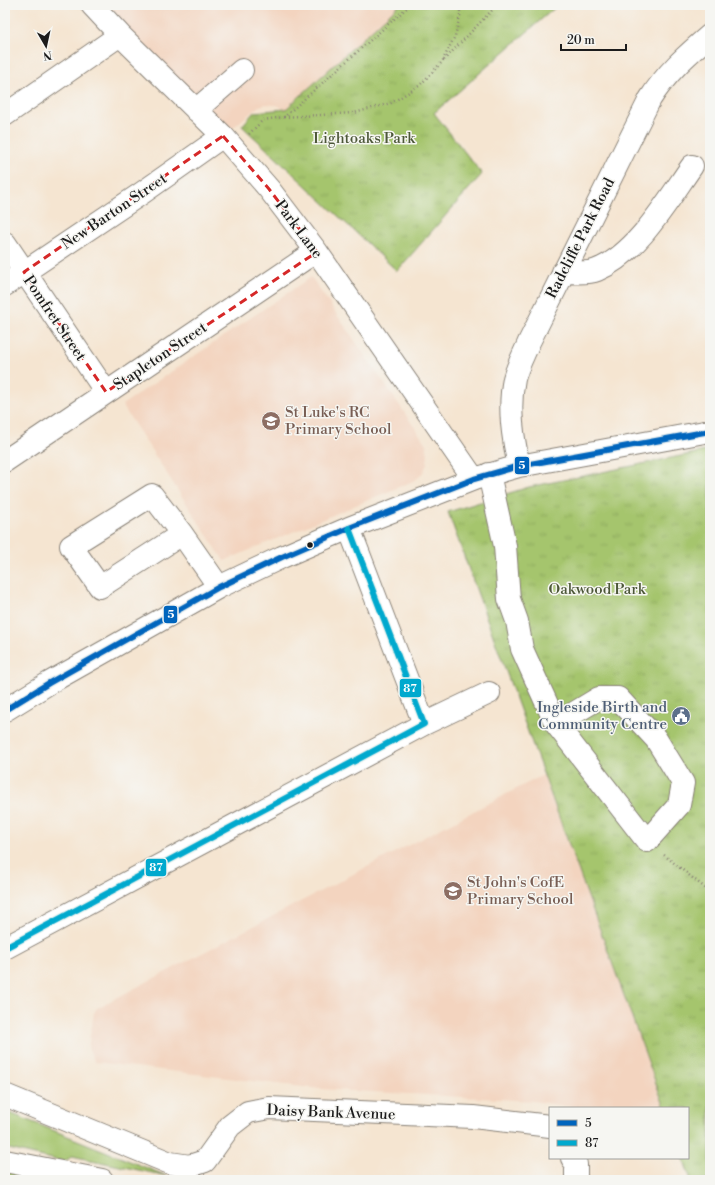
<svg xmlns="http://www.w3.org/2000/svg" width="715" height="1185" viewBox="0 0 715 1185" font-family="'Libre Bodoni',serif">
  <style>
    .built { fill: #f3d4bf }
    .green { fill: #a5c56d; stroke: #607044 }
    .park { fill: url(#park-tufts); stroke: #607044 }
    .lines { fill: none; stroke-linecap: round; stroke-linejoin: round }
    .minor-casing { stroke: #888076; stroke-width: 24 }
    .highway-casing { stroke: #888076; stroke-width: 24 }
    .path { stroke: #888076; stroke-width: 2.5; stroke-dasharray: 1 3; stroke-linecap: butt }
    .minor { stroke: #fff; stroke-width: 22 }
    .highway { stroke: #fff; stroke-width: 22 }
    .bus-1-casing { stroke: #f6f6f2; stroke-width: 9 }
    .bus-2-casing { stroke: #f6f6f2; stroke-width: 9 }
    .bus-1 { stroke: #0065bd; stroke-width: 6 }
    .bus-2 { stroke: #00a9ce; stroke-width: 6 }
    .marked { fill: none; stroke: #d62828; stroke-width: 3; stroke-dasharray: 8 5; stroke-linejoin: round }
    .bus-dot { fill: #1c1c1c; stroke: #f6f6f2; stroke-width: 1.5 }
    .labels { text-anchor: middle; stroke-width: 3; stroke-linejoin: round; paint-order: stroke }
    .park-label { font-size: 15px; fill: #4c5738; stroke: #f6f6f2 }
    .street-label { font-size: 15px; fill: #1c1c1c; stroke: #f6f6f2 }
    .education-label { font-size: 15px; fill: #785e54; stroke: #f6f6f2; text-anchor: start }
    .service-label { font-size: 15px; fill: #4e5e75; stroke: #f6f6f2; text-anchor: end }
    .line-badge { stroke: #f6f6f2; stroke-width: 1.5 }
    .badge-label { font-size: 11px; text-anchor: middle; font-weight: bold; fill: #fff }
  </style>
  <defs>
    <pattern id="park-tufts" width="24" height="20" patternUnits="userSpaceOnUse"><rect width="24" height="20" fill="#a5c56d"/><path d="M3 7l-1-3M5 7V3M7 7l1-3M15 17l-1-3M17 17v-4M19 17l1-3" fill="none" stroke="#8da95e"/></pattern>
  </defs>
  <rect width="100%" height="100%" fill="#f6f6f2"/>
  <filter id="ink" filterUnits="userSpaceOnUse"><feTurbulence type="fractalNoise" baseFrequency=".025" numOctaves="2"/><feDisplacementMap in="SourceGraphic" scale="8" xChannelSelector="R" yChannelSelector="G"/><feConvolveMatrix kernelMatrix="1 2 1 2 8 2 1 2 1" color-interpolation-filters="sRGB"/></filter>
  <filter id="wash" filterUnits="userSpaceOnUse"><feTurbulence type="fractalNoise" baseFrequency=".012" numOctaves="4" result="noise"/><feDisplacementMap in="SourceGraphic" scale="16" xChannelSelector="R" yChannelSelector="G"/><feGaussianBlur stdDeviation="0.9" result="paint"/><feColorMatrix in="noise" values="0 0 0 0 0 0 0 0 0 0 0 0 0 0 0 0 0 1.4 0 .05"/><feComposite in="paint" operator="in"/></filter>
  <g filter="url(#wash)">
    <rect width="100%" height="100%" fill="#f5e5d1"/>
    <path class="built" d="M95,5h304l-114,105 -8,-5 -11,-1 -7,2 -35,29z
      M311,277l115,167 2,10 -1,9 -3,8 -5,6 -6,4 -189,80 -102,-156z
      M543,775l122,333h-88l-44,-7 -213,-12 -225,-27 -7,-14 6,-35 3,-5z"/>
    <path class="green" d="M5,1111l162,65 -95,-20 -7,6 -60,-14z
      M5,1170l38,10h-38z"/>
    <path class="park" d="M399,5h159l-124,108 48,61 -85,97 -155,-145 12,-14 32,-3z
      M710,450v730h-19l-8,-22h5v-50h-23l-217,-596 81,-25z"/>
  </g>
  <g filter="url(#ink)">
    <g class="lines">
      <g class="minor-casing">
        <path id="minor" d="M92,5l28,30 103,101 46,53 48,63 157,227
          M196,110l46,-40
          M5,115l115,-80
          M5,243l101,149
          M563,272c11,0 24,2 34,-2 40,-16 71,-70 95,-104
          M5,285l137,-92 81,-57
          M5,461l301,-203 11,-6
          M519,466c-6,-28 -11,-58 -5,-87 3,-12 10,-25 15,-37l121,-243c17,-27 37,-44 60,-64
          M489,474l16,72 4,53 8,22 5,28 34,75 91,117 32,-36 4,-22 -27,-44 -38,-41h-19l-43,26
          M182,534l-30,-39 -81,51 29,41 82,-53 37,53
          M5,710l44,-27 170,-96 63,-30 67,-29 125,-49 45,-13 191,-35
          M424,724l65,-31
          M5,948l419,-224 -75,-196
          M5,1095l165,68 20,3 15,-5 25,-35 18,-14 21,-4 204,9 77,9
          M572,1158l4,6v16"/>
      </g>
      <g class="highway-casing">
        <path id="highway" d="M5,1161l97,19"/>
      </g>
      <path class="path" d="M444,60l53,-55
        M284,117l70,-4 37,-10 28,-17 23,-24 13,-26 5,-20v-11
        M249,134l14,-14 21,-3 126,-112
        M664,855l46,37"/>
      <use href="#minor" class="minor"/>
      <use href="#highway" class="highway"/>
      <g class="bus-1-casing">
        <path id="bus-1" d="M5,710l44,-27 170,-96 63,-30 67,-29 125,-49 45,-13 191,-35"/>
      </g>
      <g class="bus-2-casing">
        <path id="bus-2" d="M5,948l419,-224 -75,-196"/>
      </g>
      <use href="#bus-1" class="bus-1"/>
      <use href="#bus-2" class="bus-2"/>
    </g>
  </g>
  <path class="marked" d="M223,136l46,53 48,63 -211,140 -82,-120z"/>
  <defs>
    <g id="school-disc" transform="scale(1)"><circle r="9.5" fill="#8d6e63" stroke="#f6f6f2"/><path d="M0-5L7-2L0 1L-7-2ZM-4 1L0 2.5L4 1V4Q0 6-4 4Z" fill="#fff"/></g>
    <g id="civic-disc" transform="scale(1)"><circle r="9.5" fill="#5c6f8a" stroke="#f6f6f2"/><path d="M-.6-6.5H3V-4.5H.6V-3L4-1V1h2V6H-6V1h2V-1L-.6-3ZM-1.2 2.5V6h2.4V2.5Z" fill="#fff"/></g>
  </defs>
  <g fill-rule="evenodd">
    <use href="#school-disc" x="271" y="421"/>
    <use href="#civic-disc" x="681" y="716"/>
    <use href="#school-disc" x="453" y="891"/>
  </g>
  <circle class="bus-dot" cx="310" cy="545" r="3.5"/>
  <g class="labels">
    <g class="park-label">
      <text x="364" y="143">Lightoaks Park</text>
      <text x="597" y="594">Oakwood Park</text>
    </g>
    <g class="street-label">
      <text transform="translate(114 211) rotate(-34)" y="5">New Barton Street</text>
      <text transform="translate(299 229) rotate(53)" y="5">Park Lane</text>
      <text transform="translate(580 238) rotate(-63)" y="5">Radcliffe Park Road</text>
      <text transform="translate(55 318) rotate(56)" y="5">Pomfret Street</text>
      <text transform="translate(160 356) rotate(-34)" y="5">Stapleton Street</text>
      <text transform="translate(331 1112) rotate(2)" y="5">Daisy Bank Avenue</text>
    </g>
    <g class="education-label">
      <text x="285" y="417">St Luke's RC<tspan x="285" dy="17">Primary School</tspan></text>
      <text x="467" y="887">St John's CofE<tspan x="467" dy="17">Primary School</tspan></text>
    </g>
    <g class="service-label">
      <text x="667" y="712">Ingleside Birth and<tspan x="667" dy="17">Community Centre</tspan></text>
    </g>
  </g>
  <g class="line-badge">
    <rect x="514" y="456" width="16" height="19" rx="4" fill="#0065bd"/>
    <rect x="163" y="605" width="15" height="19" rx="4" fill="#0065bd"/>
    <rect x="399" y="678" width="23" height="20" rx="4" fill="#00a9ce"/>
    <rect x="145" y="858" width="22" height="19" rx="4" fill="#00a9ce"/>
  </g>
  <g class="badge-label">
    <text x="522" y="469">5</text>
    <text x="171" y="618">5</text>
    <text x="410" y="692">87</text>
    <text x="156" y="871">87</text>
  </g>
  <rect width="715" height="1185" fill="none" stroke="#f6f6f2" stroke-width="20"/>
  <rect x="549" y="1107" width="140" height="52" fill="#f6f6f2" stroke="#9f9f9c"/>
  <rect x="557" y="1120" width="20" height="6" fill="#0065bd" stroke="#9f9f9c"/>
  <text x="585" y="1127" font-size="12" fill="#1c1c1c">5</text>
  <rect x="557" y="1140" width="20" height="6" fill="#00a9ce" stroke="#9f9f9c"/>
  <text x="585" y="1147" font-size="12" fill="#1c1c1c">87</text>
  <g transform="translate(46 46) rotate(171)" stroke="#f6f6f2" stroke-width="3" paint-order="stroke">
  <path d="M0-3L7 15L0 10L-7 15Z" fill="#1c1c1c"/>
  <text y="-6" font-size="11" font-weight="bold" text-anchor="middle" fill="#1c1c1c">N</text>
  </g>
  <path d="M561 44v6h65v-6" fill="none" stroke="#1c1c1c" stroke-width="2"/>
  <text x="567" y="44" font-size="12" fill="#1c1c1c" stroke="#f6f6f2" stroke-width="3" paint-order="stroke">20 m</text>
</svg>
